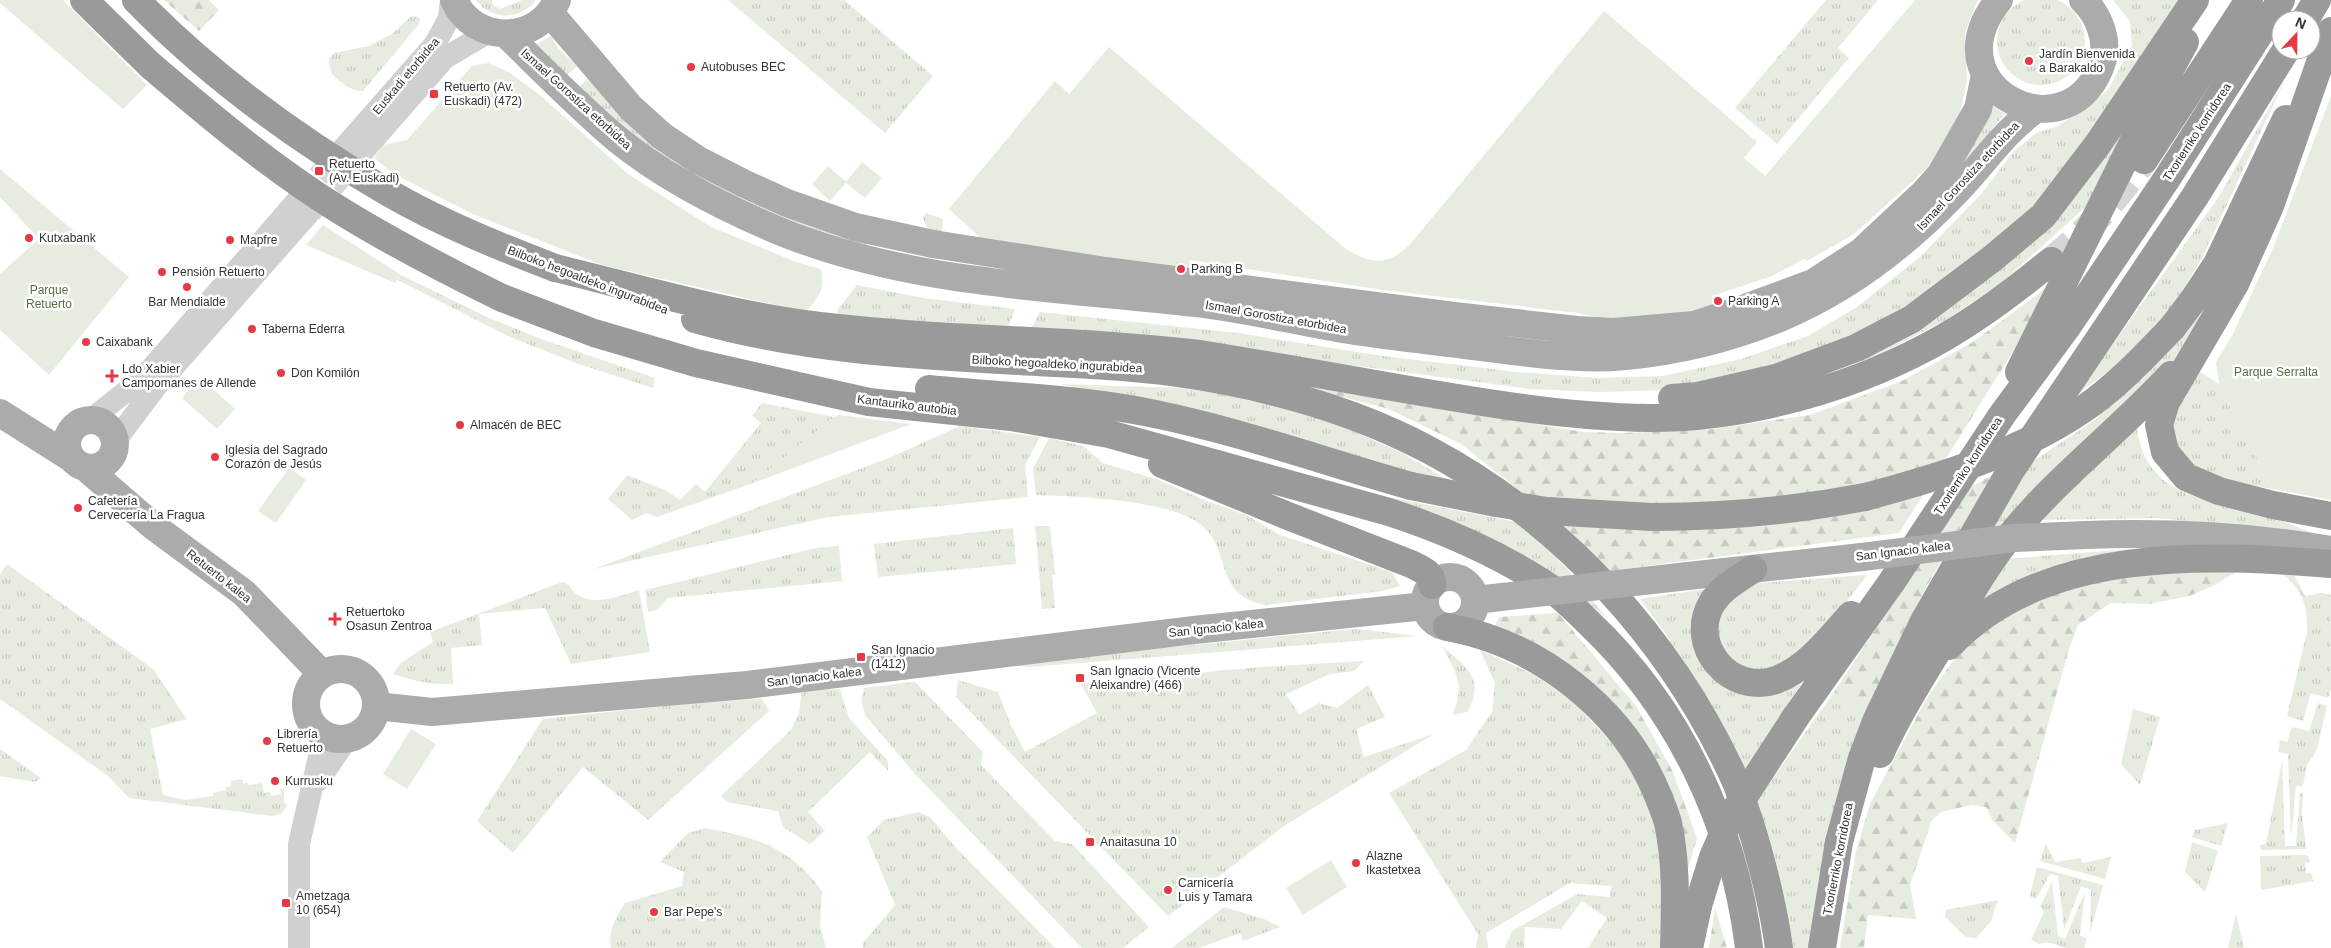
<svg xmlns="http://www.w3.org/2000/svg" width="2331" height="948" viewBox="0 0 2331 948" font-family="Helvetica,sans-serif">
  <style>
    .grass { fill: url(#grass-tufts) }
    .forest { fill: url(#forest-firs) }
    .green { fill: #e6ecdf }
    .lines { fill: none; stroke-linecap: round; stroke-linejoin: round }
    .minor-tunnel { stroke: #d6d6d6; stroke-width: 22; stroke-dasharray: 22 11; stroke-linecap: butt }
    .highway-tunnel { stroke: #d6d6d6; stroke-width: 28; stroke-dasharray: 28 14; stroke-linecap: butt }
    .minor { stroke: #d0d0d0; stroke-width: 22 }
    .major { stroke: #ababab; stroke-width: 28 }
    .highway { stroke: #9a9a9a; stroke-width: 28 }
    .major-bridge { stroke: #ababab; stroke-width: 28 }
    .highway-bridge { stroke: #9a9a9a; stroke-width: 28 }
    .poi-dot { fill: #e63946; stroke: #fff; stroke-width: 2 }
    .labels { text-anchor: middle; stroke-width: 5; stroke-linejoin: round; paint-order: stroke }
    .poi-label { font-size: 12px; fill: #333; stroke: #fff; text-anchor: start }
    .street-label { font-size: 12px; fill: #333; stroke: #fff }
    .park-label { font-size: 12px; fill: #56703f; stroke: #fff }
  </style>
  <defs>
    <pattern id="grass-tufts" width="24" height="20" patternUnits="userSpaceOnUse" patternTransform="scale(1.25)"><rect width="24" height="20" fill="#e6ecdf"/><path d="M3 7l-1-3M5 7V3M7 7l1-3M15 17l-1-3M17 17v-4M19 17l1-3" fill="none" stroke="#c6cbc0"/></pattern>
    <pattern id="forest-firs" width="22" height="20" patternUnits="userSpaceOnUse" patternTransform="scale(1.25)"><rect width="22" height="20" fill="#e6ecdf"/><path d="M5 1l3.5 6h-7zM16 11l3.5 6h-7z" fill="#c6cbc0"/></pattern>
  </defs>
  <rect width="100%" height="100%" fill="#fff"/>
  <path class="grass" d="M1997 41a44 44 0 1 1 88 0a44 44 0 1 1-88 0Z
    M476,0h16l1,5 7,4 22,-9h14c-15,21 -46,20 -60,0z
    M728,0h116l89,76 -48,57z
    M1826,0h52l-40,48 11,10 -72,86 -42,-36z
    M2113,0h72l-59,86 -86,113 -46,47 -110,79 -124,46 -94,19 -67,2 -70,-3 -289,-39 -211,-18 11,-20 197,21 146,23 134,16 81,6 65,-2 78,-17 67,-23 49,-29 64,-51 61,-63 31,-41 23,-19 22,-7 24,-15 26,-21 24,-44 -2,-25z
    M416,16l4,3 -1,5 -56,67c-13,1 -23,-10 -32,-18l-2,-14 5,-6 35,-7 23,-12 18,-17z
    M551,36l7,12 19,18 -13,12 -31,-32z
    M587,79l30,28 251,133 -2,9 -51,-13 -139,-65 -100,-81z
    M2284,82l-82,176 -32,53 -36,42 -57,41 141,-196z
    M1992,104l8,7 5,2 -13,16 -35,51 5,-20 14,-20z
    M2128,122l-38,81 -89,80 -55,37 -68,35 -73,26 139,-74z
    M926,213l17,6 -1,15c-10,-3 -17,-5 -19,-17z
    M401,275l88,43 55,22 111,38 -2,10 -77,-25 -66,-26 -112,-57z
    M2220,281l-45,80 -233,259 87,-156 66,-44 42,-40z
    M857,285l66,13 92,11 -8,21 -168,-14 -2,-6z
    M2199,371l20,13 54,105 -69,-11 -25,-19 -10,-23 4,-21z
    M1060,384l120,4 64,9 72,17 86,39 49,29 -61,-12 -198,-58z
    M762,403l72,14 -81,66 -96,34 -11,-4 -14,7 -24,-21 19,-24 40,16 13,9 16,-16 9,8 56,-69 -9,-7z
    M960,426l80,11 -15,28 3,32 -199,20 -235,52 295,-111z
    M2137,429c9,66 65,69 118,83 20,5 41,15 61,22l-159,-16 -120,2z
    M1049,438l34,8 20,17 56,17 45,20 42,15 34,20 112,37 8,14 -17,5 -117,14c-55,-10 -32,-55 -66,-81 -30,-24 -125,-28 -164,-29l-3,-26z
    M1387,497l135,26 46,47 39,48 -61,-48 -82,-40z
    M1035,526h15l5,49h-3l3,33 -13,1z
    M1013,528l3,36 -138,13 -4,-33z
    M839,546l3,35 -174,17 -11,12 -9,2 -3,-22 171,-42z
    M2170,546l-195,63 30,-50z
    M7,564l146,105 34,50 -37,10 13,66 22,5 28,-4v-3l13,-3v-3l5,-1v-5l11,-2 1,5 5,-1 1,2 13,-2 2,10 6,-1 1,4 10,-2 -1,-5 4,-1v14l3,4 -5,7 -9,3 -144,-18 -21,-22 -108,-77v-125z
    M2290,567l15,29 16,-3 10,2v94l-3,9 -17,-5 -8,28 -16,-5 20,-84c1,-28 -5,-43 -27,-60z
    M1867,575l-41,54 -33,33 -43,13 -33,-31 2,-34 27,-26z
    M562,582l7,3c15,26 47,12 70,5l11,62 -79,12 -26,-56 -66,6 3,31 -31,3 2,36c-20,1 -40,-3 -60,-10l8,-11 32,-21 -3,-10z
    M1705,589l-9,18 1,28 75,58 29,-9 -56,87c-28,-62 -64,-118 -105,-172z
    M1355,629l63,7 -389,31 -31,-3z
    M1443,647c24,20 43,33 24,65l-15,3c14,-28 4,-42 -9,-68z
    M1480,650l57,26 40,29 38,42 24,35 20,49 5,55 -2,62h-74l19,-30 -25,-17 -21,28 -36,-2 -1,21h-19l7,-17 65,-37 33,3 1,-11 -41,-3 -84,50 2,15h-12l2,-14 -89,-141 77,-43 26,-38 3,-29z
    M1364,661l-10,10 -24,3 -44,20 13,21 20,-12 18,5 31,-23 17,32 -29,12 8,28 70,-23 -150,92 -116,90 -212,-219 2,-17 40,12 12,31 15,29 72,-39 -16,-29 179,-17z
    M915,682l68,70 -2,13 74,76 17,3 77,83 -26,21h-41l-167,-174 -50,-59 -4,-15 3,-12z
    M840,689l9,29 39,43v10l-18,-19 -62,60 17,19 -15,13 -27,-17 -5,-16 -51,-9 -6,-6 70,-66 8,-17 3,-23z
    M1834,692l31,20 -47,170 -7,66h-18l-13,-61 -26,-82z
    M762,699l7,12 -121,109 -65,-53 -70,86 -36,-32 66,-102 150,-16z
    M2318,703l9,3 -10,43 -10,16 -4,21h-7l-5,52 -3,-84 -10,-2 2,-12 7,2 5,-15 17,4z
    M2133,709l27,8 -20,68 -19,-21z
    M0,749l41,29 -6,4 -35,-6z
    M2282,761l3,85h11l4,-53 3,1 -1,19 4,36 -45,1 -1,-5 6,-1z
    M918,812l12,5 27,32 98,99h-192v-5l32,-38 -28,-68 17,-17z
    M2228,823l-7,23 -29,-9 3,-7z
    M705,828c52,10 85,19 117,63l-2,34 6,23h-215c-4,-17 6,-32 14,-45l57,-17 2,-14 -24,-10 28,-29z
    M2192,842l26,9 -13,41 -20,-20z
    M2046,844l9,18 26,-4 1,5 29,-6 -6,22 -65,-18z
    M2308,855l2,7 -5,1 1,11 5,-1 2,8 -52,9 -1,-34z
    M2037,867l66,18 -13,48 1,-43 -10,-4 -17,44 -6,-54 -8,-2 -14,25 -6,-3z
    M2052,882l6,54 7,3 20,-47 -5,43 7,4 -3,9c-5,0 -11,0 -17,0 -10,-2 -15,-8 -28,-4l-8,-4 13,-28 -4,-5z
    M1998,900l-7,21 -15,17 -10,-1 -21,-20 1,-7z
    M1224,907l40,12 16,8 -37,14 -3,-8 -41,15h-27z
    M2236,914l8,34h-16z"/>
  <path class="forest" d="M164,0h45l10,10 -20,21z
    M2046,288l-32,62 -115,183 -290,38 -81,-74 -67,-53 -72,-35 -107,-28 301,51 39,1 91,-4 97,-14 92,-34 71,-39z
    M2000,471c-31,45 -62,92 -87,141 -16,33 -31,67 -48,100l-31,-20 135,-204z
    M2241,569l-28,17 -24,10 -40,8 -38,-1 -33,22 -9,24 -54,194 -22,-22 -7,-14 -15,-2 -30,7 -9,8 -22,65 6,34 -48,-4 -4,33h-24l16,-97 14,-47 58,-108 38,-53 52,-40 73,-25z
    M1558,613l78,93 36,64 25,68 -11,37 -43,-129 -151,-114 7,-15z
    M1715,908l12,40h-18z"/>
  <path class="green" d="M0,0h63l84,85 -24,24 -123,-106z
    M1915,0h63l-13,32 2,49 -8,37 -23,42 -82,74 -47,27 -3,-2 -32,17 -60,20 3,13 -96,13 -41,-9 -195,-23 -193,-30 -2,11 -203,-29 -36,-33 106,-128 14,13 40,-47 237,202c26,16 43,17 65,-6l193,-232 153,131 -13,16 21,18z
    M489,63l21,10 31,23 87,78 83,53 85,35 25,7c4,22 -1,26 -15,43l-204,-47 -129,-51 -79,-40 -20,-16 9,-13 24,-5 65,-74z
    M2331,96v404l-58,-11 -54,-105 -3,-22 17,-28 41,-88z
    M862,162l20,16 -17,20 -19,-15 -16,18 -18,-17 16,-18 18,16z
    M0,169l129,108 -80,98 -49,-45v-56l39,-35 -39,-42z
    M323,225l78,50 -6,8 -89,-38z
    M199,377l36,32 -18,20 -35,-31z
    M839,415l72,9 -158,59 81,-66z
    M289,468l17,12 -30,43 -18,-12z
    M411,729l25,15 -29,45 -24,-15z
    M1331,860l16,27 -44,28 -17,-27z"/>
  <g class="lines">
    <path class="minor-tunnel" d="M296,201l49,-55
      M311,212l48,-55"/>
    <path class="highway-tunnel" d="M2051,261c38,-30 64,-62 93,-101"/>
    <path class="minor" d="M347,144l88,-100 14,-26 2,-18
      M361,154l84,-96 44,-26
      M90,420l53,-42 152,-175
      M115,441l40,-53 155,-176
      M319,780l28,-41
      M299,948v-104l25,-109"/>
    <path class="major" d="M454,0c19,44 84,45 103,0
      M1999,0c-73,90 75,160 104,59 5,-21 -5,-45 -20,-59
      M550,13l81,95 31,28 36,24 45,23 44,20 68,24 78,17 172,27 349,45 123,14 37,2 80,-7 46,-15 73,-27 48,-31 62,-58 18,-20 37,-65 7,-34
      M506,34c36,35 72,72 111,105 48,39 105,68 162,92 132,54 278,56 417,72 54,6 106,20 159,28 39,6 79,10 118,15 50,6 103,15 153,10 52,-5 108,-19 156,-39 66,-28 123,-72 172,-123 28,-28 49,-62 82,-85
      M0,413l71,45
      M67 444a24 24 0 1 1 48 0a24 24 0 1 1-48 0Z
      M86,468l67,58 91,67 78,81
      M2086,535c83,-3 163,1 245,15
      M1688,576l174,-19
      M1425 602a25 25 0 1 1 50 0a25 25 0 1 1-50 0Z
      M306 704a35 35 0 1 1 70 0a35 35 0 1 1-70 0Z
      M376,706l56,6 315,-27 447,-55 231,-24"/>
    <path class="highway" d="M84,0l66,65
      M2305,20l12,-20
      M2331,31l-61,175 -35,78 -69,118 -7,23 6,27 21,25 33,14 54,14 58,11
      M2144,160l105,-160
      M555,268c87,21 175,47 265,58 126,15 254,13 380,28 68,11 136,23 204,35 81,14 162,28 245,29 101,0 209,-31 296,-81 38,-22 72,-48 106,-76
      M502,298l92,35 102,30 173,39 142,15 98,17 280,78c55,18 106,40 154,71 17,11 32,26 46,40 90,85 145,202 160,325
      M695,319c105,30 214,36 323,42 51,3 102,4 152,11 89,12 180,36 259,78 135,72 243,191 306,330 6,13 9,27 14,40 13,42 24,84 30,128
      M2172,328l22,-29 23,-35 69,-145
      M2019,372l143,-288 23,-42
      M929,389c75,8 151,9 226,25 87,18 171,48 256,72
      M1672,398l26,-2 78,-18 80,-30 56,-29 81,-61 50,-42 55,-72 97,-144
      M1162,464l126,52 123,48c10,5 22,9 21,21
      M1652,517c75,0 140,-6 213,-20
      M1753,569c-14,10 -31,18 -41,34 -25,42 18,93 64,77 32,-12 53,-41 75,-65
      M1447,627c93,17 177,83 212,171 3,8 7,17 9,25 9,41 7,84 6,125
      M1949,646c93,-100 258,-92 382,-82
      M1795,718l96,-135 111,-168 65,-88 99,-147 115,-180
      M1880,754c17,-38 40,-74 61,-109 23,-40 44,-80 74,-115 47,-56 106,-101 156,-155
      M1689,948l9,-42
      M1822,948l17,-106 23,-84 15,-39 47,-98 87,-151 183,-272 92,-148"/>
    <path class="major-bridge" d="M1862,557l152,-19 72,-3
      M1475,600l213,-24"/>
    <path class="highway-bridge" d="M136,0c73,75 162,140 253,193 52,30 109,53 166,75
      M150,65c61,52 123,104 191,146 52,32 106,60 161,87
      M1411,486l85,17 51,8 105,6
      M1865,497c75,-20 152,-43 217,-87 34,-23 62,-53 90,-82
      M1698,906l15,-49 17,-39 65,-100"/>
  </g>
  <g class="poi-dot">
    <circle cx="2029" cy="61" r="5"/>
    <circle cx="691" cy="67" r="5"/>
    <rect x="429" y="89" width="10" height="10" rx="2.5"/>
    <rect x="314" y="166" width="10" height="10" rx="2.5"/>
    <circle cx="29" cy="238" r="5"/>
    <circle cx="230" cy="240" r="5"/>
    <circle cx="1181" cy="269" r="5"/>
    <circle cx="162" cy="272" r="5"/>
    <circle cx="187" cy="287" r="5"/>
    <circle cx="1718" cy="301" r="5"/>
    <circle cx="252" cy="329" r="5"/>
    <circle cx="86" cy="342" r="5"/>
    <circle cx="281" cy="373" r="5"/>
    <path d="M109.5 368.5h5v5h5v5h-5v5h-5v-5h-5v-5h5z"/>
    <circle cx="460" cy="425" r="5"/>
    <circle cx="215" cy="457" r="5"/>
    <circle cx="78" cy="508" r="5"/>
    <path d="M332.5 611.5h5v5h5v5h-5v5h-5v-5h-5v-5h5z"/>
    <rect x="856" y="652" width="10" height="10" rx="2.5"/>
    <rect x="1075" y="673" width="10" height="10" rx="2.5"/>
    <circle cx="267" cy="741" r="5"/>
    <circle cx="275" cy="781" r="5"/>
    <rect x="1085" y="837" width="10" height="10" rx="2.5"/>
    <circle cx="1356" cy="863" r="5"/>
    <circle cx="1168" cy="890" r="5"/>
    <rect x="281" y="898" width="10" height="10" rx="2.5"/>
    <circle cx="654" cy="912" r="5"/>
  </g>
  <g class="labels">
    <g class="poi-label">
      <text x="2039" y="58">Jardín Bienvenida<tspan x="2039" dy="14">a Barakaldo</tspan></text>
      <text x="701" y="71">Autobuses BEC</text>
      <text x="444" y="91">Retuerto (Av.<tspan x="444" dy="14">Euskadi) (472)</tspan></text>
      <text x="329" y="168">Retuerto<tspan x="329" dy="14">(Av. Euskadi)</tspan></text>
      <text x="39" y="242">Kutxabank</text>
      <text x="240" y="244">Mapfre</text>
      <text x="1191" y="273">Parking B</text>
      <text x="172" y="276">Pensión Retuerto</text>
      <text x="1728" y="305">Parking A</text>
      <text x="187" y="306" text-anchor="middle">Bar Mendialde</text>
      <text x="262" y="333">Taberna Ederra</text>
      <text x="96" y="346">Caixabank</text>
      <text x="122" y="373">Ldo Xabier<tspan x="122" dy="14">Campomanes de Allende</tspan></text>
      <text x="291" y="377">Don Komilón</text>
      <text x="470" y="429">Almacén de BEC</text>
      <text x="225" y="454">Iglesia del Sagrado<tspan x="225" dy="14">Corazón de Jesús</tspan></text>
      <text x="88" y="505">Cafetería<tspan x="88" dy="14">Cervecería La Fragua</tspan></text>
      <text x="346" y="616">Retuertoko<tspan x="346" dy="14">Osasun Zentroa</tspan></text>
      <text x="871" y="654">San Ignacio<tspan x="871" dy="14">(1412)</tspan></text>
      <text x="1090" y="675">San Ignacio (Vicente<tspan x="1090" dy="14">Aleixandre) (466)</tspan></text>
      <text x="277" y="738">Librería<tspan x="277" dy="14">Retuerto</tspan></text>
      <text x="285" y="785">Kurrusku</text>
      <text x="1100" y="846">Anaitasuna 10</text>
      <text x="1366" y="860">Alazne<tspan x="1366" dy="14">Ikastetxea</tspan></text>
      <text x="1178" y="887">Carnicería<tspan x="1178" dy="14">Luis y Tamara</tspan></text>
      <text x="296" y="900">Ametzaga<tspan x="296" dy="14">10 (654)</tspan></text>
      <text x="664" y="916">Bar Pepe's</text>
    </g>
    <g class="street-label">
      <text transform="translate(406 76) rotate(-50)" y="4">Euskadi etorbidea</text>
      <text transform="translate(576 99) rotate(42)" y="4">Ismael Gorostiza etorbidea</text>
      <text transform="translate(2197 132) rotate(-57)" y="4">Txorierriko korridorea</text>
      <text transform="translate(1968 176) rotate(-47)" y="4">Ismael Gorostiza etorbidea</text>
      <text transform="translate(588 280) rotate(21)" y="4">Bilboko hegoaldeko ingurabidea</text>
      <text transform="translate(1276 317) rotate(10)" y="4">Ismael Gorostiza etorbidea</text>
      <text transform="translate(1057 364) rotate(3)" y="4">Bilboko hegoaldeko ingurabidea</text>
      <text transform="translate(907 405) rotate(7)" y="4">Kantauriko autobia</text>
      <text transform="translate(1968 466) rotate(-57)" y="4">Txorierriko korridorea</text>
      <text transform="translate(1903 551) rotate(-7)" y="4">San Ignacio kalea</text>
      <text transform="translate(219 576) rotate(38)" y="4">Retuerto kalea</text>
      <text transform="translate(1216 628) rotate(-6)" y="4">San Ignacio kalea</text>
      <text transform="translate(814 677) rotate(-7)" y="4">San Ignacio kalea</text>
      <text transform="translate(1838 859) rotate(-79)" y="4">Txorierriko korridorea</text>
    </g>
    <g class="park-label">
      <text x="49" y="294">Parque<tspan x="49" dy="14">Retuerto</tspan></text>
      <text x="2276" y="376">Parque Serralta</text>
    </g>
  </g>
  <g transform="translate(2296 35) rotate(22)"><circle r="24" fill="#ffffff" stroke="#adadad"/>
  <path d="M0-4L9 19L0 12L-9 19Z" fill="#e63946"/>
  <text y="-8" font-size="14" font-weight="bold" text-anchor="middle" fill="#333333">N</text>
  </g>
</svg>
